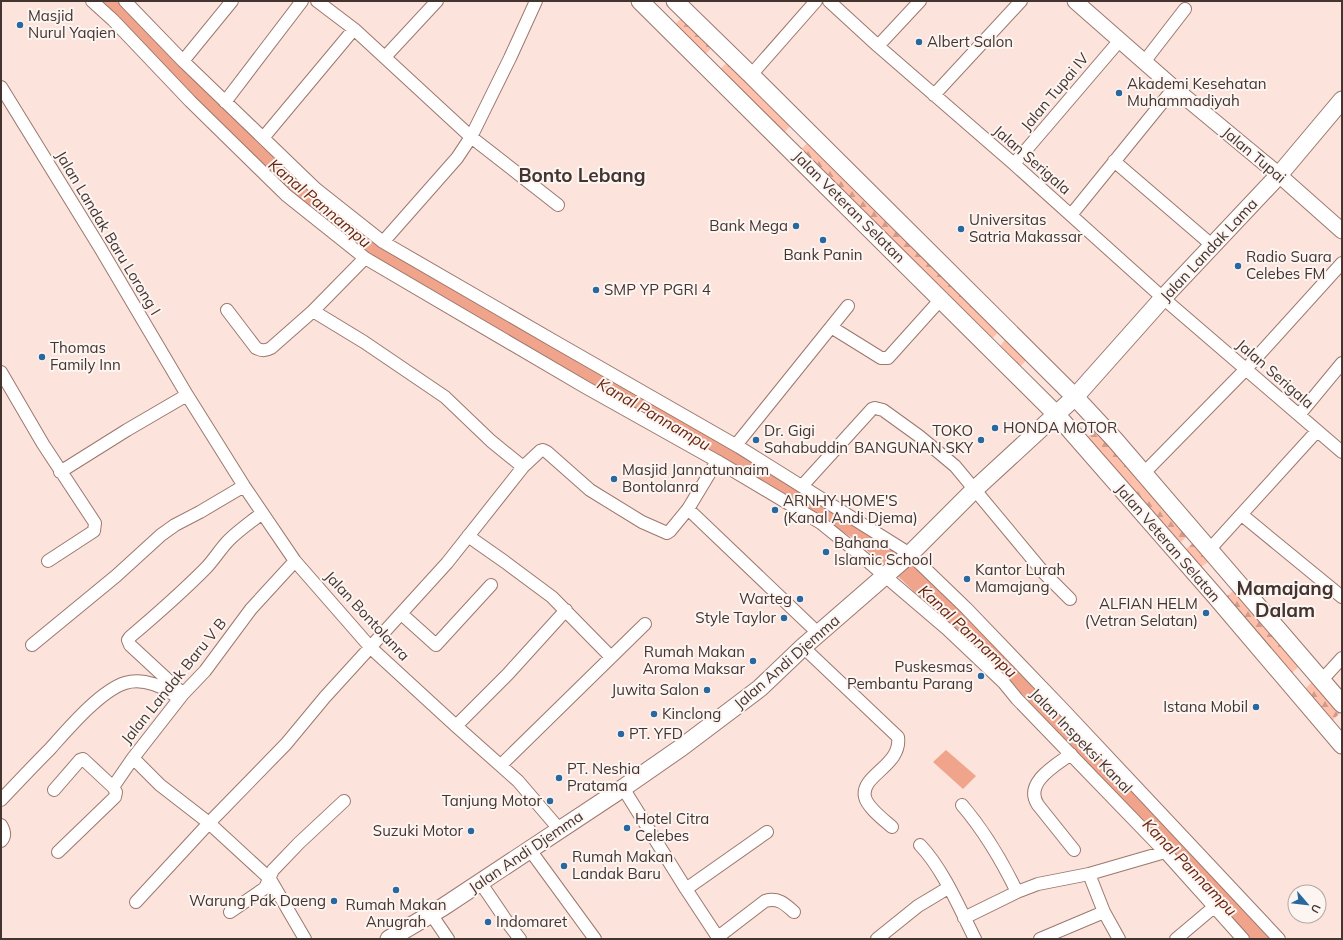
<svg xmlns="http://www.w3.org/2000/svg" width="1343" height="940" viewBox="0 0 1343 940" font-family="Mulish,sans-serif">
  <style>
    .forest { fill: url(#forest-firs) }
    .water { fill: #f0a48b }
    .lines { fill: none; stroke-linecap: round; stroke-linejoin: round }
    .minor-casing { stroke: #9c786d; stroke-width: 14 }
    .tertiary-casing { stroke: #9c786d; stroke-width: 17 }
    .secondary-casing { stroke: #9c786d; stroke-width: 19 }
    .minor { stroke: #fff; stroke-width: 12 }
    .tertiary { stroke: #fff; stroke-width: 15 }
    .secondary { stroke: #fff; stroke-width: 17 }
    .poi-dot { fill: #29689e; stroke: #fdf5f2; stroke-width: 1.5 }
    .labels { text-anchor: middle; stroke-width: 4; stroke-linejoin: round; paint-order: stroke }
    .poi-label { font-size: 15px; fill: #43342f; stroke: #fdf5f2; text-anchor: start }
    .street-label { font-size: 15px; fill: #43342f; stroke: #fdf5f2 }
    .water-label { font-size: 16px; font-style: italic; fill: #69260f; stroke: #fdf5f2 }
    .district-label { font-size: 19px; font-weight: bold; fill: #43342f; stroke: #fdf5f2 }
  </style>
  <defs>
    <pattern id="forest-firs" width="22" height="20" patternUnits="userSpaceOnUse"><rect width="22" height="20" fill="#ffc0ac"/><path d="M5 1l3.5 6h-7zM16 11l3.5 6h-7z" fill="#d09d8c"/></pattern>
  </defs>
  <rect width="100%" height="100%" fill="#fce3dc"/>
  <path class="forest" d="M687,13l30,29 -17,18 -31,-30z
    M733,57l63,63 -17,18 -65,-63z
    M813,137l191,189 -17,18 -191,-189z
    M1010,333l22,21 -17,18 -20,-19z
    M1100,424l92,107 -18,18 -92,-106z
    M1199,538l16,19 -21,15 -15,-17z
    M1239,586l66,76 -20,16 -65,-76z
    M1318,677l24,34 -16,16 -27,-33z"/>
  <path class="water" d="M97,1h24l149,150 88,80 372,218 182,113 125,126 235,251h-26l-175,-189 -64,-73 -52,-46 -53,-51 -51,-43 -487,-286 -96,-78z
    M946,750l30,26 -13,13 -30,-27z"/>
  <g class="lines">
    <g class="minor-casing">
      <path id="minor" d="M92,1l21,19 77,81 96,94 79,63 -52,53 -42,37c-6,3 -9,3 -15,0l-29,-38
        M125,1l58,60 133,128 67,53 171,99 185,106 171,107 56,54 96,100 217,231
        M317,1l37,28 117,108 87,68
        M829,1l49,45 136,118 149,134 179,154
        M878,46l42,-45
        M385,57l52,-56
        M183,61l49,-60
        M1144,62l41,-53
        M751,75l65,-74
        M1,87l98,159 88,149 57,91 51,75 76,87 85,78 62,55 42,49
        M934,95l87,-94
        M225,102l77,-101
        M263,138l91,-109
        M1114,161l99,85
        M1014,164l106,-124
        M1071,215l103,-127
        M383,242l74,-84 14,-21 39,-79 26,-57
        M365,258l220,129 132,74 104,62 31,25 95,81 57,54 13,16 148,153 78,87
        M313,311l51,31 81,55 46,44 32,26
        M831,327l50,31h7l53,-59
        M1,372l42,72 52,79 -1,8 -46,30
        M1299,415l43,-52
        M736,445l112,-139
        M60,472l67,-42 60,-35
        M1143,474l103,-105 96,-106
        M802,486l70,-77 3,-1 8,2 36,26 36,30 89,107 26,26
        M688,509l130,124
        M1242,515l100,82
        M468,536l37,26 47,35 58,59
        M1209,550l108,-119
        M295,561l-44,48 -46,62 -22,23 -50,64 27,27 49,38 61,56 35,60
        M406,618l30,27 55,-60
        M32,645l84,-69 45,-41 14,-10 25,-13 44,-26
        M803,647l95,90c4,29 -38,38 -33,60 2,10 19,23 27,30
        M1321,681l21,-23
        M183,694l-53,-49 -2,-5 2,-3c26,-22 51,-44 75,-68 9,-9 15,-20 24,-29 10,-10 22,-18 33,-27
        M456,726l52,-52 58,-64
        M1071,754c-15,11 -48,29 -33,51l36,45
        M501,765l144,-141
        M113,787l20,-29
        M623,788l63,101 33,50
        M54,790l26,-30 3,-1 30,28 3,5 -1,5 -57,55
        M1,800c16,-17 32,-34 49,-51 18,-20 50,-58 75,-66 18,-6 41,4 54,16
        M962,805c23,27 40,56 55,87
        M1,825c3,5 5,11 0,16
        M920,845c23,24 40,64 55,94
        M530,850l65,89
        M480,882l30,44 10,13
        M686,889l81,-57
        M136,902l73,-79 77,-79 39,-47 122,-134 76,-96 17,-16 3,-1 4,2 43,38 52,32 25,11 3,-2 18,-22 29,-48
        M230,912l35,-24 8,-18 3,-3 23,-24 45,-42
        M1104,912l15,27
        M431,914l17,25
        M964,918l53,-26 21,-8 51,-10
        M718,937l47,-36c13,-4 20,3 29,11
        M877,939l41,-33 30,-18
        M1040,939l64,-27 -15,-38 76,-22
        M1176,939l38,-32"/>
    </g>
    <g class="tertiary-casing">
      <path id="tertiary" d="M1075,1l99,87 105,87 63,56"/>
    </g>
    <g class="secondary-casing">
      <path id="secondary" d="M640,1l416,413 160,183 126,148
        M675,1l76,74 324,322 40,43 227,264
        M389,939l54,-32 180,-119 59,-41 78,-59 43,-41 107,-93 64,-64 101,-93 88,-99 116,-123 63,-75"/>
    </g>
    <use href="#minor" class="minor"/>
    <use href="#tertiary" class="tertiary"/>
    <use href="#secondary" class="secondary"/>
  </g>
  <g class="poi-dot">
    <circle cx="20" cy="25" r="4"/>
    <circle cx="919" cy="42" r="4"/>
    <circle cx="1119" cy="93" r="4"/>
    <circle cx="796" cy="226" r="4"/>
    <circle cx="961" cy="229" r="4"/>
    <circle cx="823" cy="240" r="4"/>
    <circle cx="1238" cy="266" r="4"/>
    <circle cx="596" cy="290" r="4"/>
    <circle cx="42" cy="357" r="4"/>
    <circle cx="995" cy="428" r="4"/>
    <circle cx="756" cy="440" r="4"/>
    <circle cx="981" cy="440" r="4"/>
    <circle cx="614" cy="479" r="4"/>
    <circle cx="775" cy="510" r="4"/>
    <circle cx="826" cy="552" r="4"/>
    <circle cx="967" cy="579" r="4"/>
    <circle cx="800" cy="599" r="4"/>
    <circle cx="1206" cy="613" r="4"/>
    <circle cx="784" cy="618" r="4"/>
    <circle cx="753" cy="661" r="4"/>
    <circle cx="981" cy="676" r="4"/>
    <circle cx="707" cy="690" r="4"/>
    <circle cx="1256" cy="707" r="4"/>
    <circle cx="654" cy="714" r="4"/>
    <circle cx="621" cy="734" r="4"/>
    <circle cx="559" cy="778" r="4"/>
    <circle cx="550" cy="801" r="4"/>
    <circle cx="627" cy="828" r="4"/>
    <circle cx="471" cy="831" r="4"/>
    <circle cx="564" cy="866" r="4"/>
    <circle cx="396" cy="890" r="4"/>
    <circle cx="334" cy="901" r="4"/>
    <circle cx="488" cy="922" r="4"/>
  </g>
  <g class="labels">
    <g class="poi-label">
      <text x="28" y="21">Masjid<tspan x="28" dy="17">Nurul Yaqien</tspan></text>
      <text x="927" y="47">Albert Salon</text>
      <text x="1127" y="89">Akademi Kesehatan<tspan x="1127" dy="17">Muhammadiyah</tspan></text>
      <text x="969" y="225">Universitas<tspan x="969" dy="17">Satria Makassar</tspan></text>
      <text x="788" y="231" text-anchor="end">Bank Mega</text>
      <text x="823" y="260" text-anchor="middle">Bank Panin</text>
      <text x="1246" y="262">Radio Suara<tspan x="1246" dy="17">Celebes FM</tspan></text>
      <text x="604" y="295">SMP YP PGRI 4</text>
      <text x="50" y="353">Thomas<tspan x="50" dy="17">Family Inn</tspan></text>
      <text x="1003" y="433">HONDA MOTOR</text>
      <text x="764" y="436">Dr. Gigi<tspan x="764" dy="17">Sahabuddin</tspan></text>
      <text x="973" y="436" text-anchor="end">TOKO<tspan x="973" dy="17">BANGUNAN SKY</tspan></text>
      <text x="622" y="475">Masjid Jannatunnaim<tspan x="622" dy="17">Bontolanra</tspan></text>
      <text x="783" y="506">ARNHY HOME'S<tspan x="783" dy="17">(Kanal Andi Djema)</tspan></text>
      <text x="834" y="548">Bahana<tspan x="834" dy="17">Islamic School</tspan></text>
      <text x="975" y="575">Kantor Lurah<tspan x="975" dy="17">Mamajang</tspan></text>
      <text x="792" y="604" text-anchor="end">Warteg</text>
      <text x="1198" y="609" text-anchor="end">ALFIAN HELM<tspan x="1198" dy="17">(Vetran Selatan)</tspan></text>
      <text x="776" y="623" text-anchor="end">Style Taylor</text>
      <text x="745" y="657" text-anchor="end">Rumah Makan<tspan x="745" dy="17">Aroma Maksar</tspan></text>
      <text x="973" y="672" text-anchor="end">Puskesmas<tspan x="973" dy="17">Pembantu Parang</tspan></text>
      <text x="699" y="695" text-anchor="end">Juwita Salon</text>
      <text x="1248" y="712" text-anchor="end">Istana Mobil</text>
      <text x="662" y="719">Kinclong</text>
      <text x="629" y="739">PT. YFD</text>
      <text x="567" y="774">PT. Neshia<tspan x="567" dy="17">Pratama</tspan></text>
      <text x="542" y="806" text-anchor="end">Tanjung Motor</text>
      <text x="635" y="824">Hotel Citra<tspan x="635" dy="17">Celebes</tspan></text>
      <text x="463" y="836" text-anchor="end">Suzuki Motor</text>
      <text x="572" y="862">Rumah Makan<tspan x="572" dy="17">Landak Baru</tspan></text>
      <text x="326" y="906" text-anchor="end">Warung Pak Daeng</text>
      <text x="396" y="910" text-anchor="middle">Rumah Makan<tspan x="396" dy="17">Anugrah</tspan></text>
      <text x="496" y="927">Indomaret</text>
    </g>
    <g class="street-label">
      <text transform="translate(1055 92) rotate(-50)" y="5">Jalan Tupai IV</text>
      <text transform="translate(1254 155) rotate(40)" y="5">Jalan Tupai</text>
      <text transform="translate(1032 160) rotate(41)" y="5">Jalan Serigala</text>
      <text transform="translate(849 207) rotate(45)" y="5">Jalan Veteran Selatan</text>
      <text transform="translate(108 233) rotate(59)" y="5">Jalan Landak Baru Lorong I</text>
      <text transform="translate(1209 250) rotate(-47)" y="5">Jalan Landak Lama</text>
      <text transform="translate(1275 374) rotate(41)" y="5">Jalan Serigala</text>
      <text transform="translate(1168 543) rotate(49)" y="5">Jalan Veteran Selatan</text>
      <text transform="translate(367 616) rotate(47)" y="5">Jalan Bontolanra</text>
      <text transform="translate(787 662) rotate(-41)" y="5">Jalan Andi Djemma</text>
      <text transform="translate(174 681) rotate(-51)" y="5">Jalan Landak Baru V B</text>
      <text transform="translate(1081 741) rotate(46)" y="5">Jalan Inspeksi Kanal</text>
      <text transform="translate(526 852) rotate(-34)" y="5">Jalan Andi Djemma</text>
    </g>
    <g class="water-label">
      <text transform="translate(320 203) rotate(40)" y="6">Kanal Pannampu</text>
      <text transform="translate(654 414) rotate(30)" y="6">Kanal Pannampu</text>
      <text transform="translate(968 631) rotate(43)" y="6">Kanal Pannampu</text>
      <text transform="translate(1190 867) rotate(46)" y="6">Kanal Pannampu</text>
    </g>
    <g class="district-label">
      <text x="582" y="182">Bonto Lebang</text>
      <text x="1285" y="595">Mamajang<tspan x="1285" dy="22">Dalam</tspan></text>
    </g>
  </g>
  <rect width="1343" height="940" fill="none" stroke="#43342f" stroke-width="4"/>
  <g transform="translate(1307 904) rotate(118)"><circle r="19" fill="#fdf5f2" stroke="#b3a8a4"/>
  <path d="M0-3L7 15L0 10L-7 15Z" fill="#29689e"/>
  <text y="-6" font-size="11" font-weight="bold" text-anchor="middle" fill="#43342f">U</text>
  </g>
</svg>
